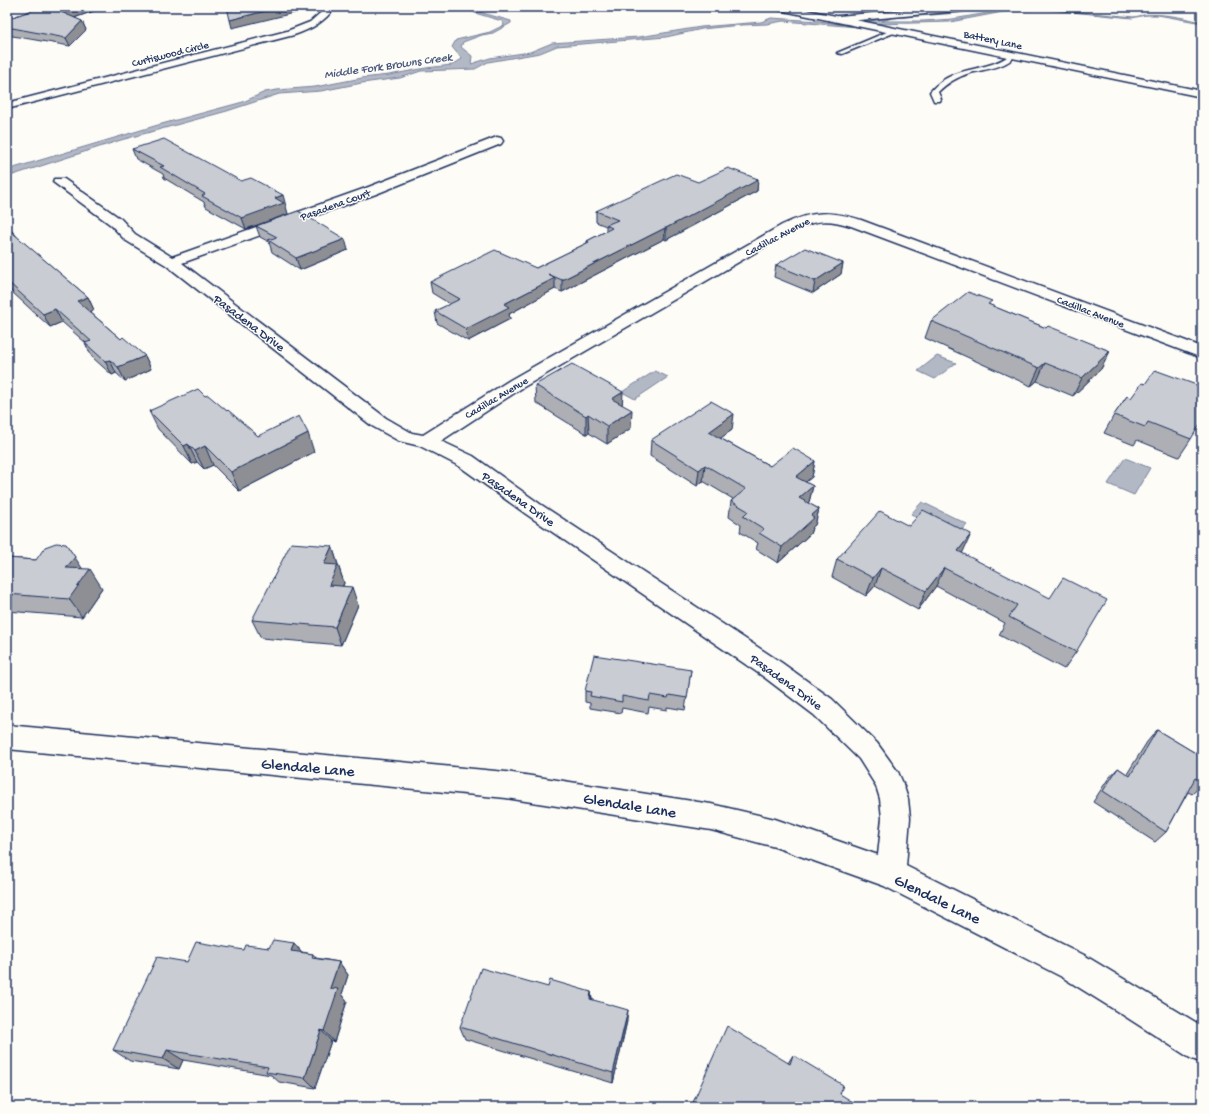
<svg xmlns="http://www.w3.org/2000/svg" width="1209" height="1114" viewBox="0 0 1209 1114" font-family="'Gochi Hand',sans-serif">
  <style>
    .water { fill: #b3b8c5; stroke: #76819c }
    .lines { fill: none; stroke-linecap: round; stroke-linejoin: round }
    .service-casing { stroke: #1b2f5e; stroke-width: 3 }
    .minor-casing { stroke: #1b2f5e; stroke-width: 3 }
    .secondary-casing { stroke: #1b2f5e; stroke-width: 3 }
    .service { fill: #fdfcf7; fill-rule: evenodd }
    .minor { fill: #fdfcf7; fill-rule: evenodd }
    .secondary { fill: #fdfcf7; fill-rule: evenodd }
    .wall { fill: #adafb5; stroke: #1b2f5e }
    .shaded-wall { fill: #8d8f94; stroke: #1b2f5e }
    .building { fill: #c9ccd3; stroke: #1b2f5e }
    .labels { text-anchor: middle; stroke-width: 3; stroke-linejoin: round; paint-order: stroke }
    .far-street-label { font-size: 11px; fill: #1b2f5e; stroke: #fdfcf7 }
    .far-water-label { font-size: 12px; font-style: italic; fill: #49587d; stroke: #fdfcf7 }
    .street-label { font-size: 13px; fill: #1b2f5e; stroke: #fdfcf7 }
    .near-street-label { font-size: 16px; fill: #1b2f5e; stroke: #fdfcf7 }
  </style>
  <rect width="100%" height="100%" fill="#fdfcf7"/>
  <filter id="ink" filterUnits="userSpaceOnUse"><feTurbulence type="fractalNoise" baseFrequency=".025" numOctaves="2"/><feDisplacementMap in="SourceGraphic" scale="8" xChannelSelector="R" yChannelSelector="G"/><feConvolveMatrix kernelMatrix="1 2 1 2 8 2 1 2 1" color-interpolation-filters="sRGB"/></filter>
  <g filter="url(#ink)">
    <path class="water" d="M466,7h6l7,5 32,9v2l-18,10 -11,2 -19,7 -2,5 11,9 -1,8 19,-6 40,-6 22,-9 87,-6 62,-10 60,-5 10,-4 48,3 39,6 -75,-6 -16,3 -26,1 -39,4 -36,8 -109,9 -17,7 -52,9 -13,7 -54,2 -21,7 -38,5 -41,8 -42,3 -52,17 -106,29 -114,37v-7l151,-45 85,-23 22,-10 12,-2 38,-3 47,-9 27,-3 37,-7 26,-3 10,-6 -10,-12 4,-7 34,-8 14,-7 -2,-4 -27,-8 -8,-4z
      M986,7h8l-36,6 -66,5 -10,3h41l30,-2 46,-8 41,-3 94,9c24,-6 44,0 68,5v1l-44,-8h-13l-13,3 -91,-9 -38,3 -53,10 -73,2 -12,-2 20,-4 65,-6z
      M937,356l19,7 -21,16 -17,-8z
      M655,371l13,6 -33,22 -13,-7z
      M1125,458l25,10 -16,27 -26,-11z
      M922,502l45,22 -11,13 -45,-23z"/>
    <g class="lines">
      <g class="service-casing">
        <path id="service" d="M894,29l3,2 -1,1 -54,22 -5,-1z
          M1011,54l5,1c-11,13 -30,14 -46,18 -13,4 -23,10 -32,19l3,7 -1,2h-6l-4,-9c24,-29 56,-18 81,-38z"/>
      </g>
      <g class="minor-casing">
        <path id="minor" d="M327,7h8c-10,15 -24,22 -41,28l-287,74v-6l280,-72 23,-9z
          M940,7h33l-4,3 -131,12 -4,-3 4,-3z
          M497,137l4,1 2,3 -2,3 -125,50 -194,69 204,155 26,15 11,2 87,-55 272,-155c30,-14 48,-15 79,-5l341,127v11l-351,-132c-24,-8 -37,-6 -59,5l-270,157 -81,53 32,15 67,48 242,159 50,36 45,44 21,29 4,9 6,18 2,19 -4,48 178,89 118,71v37l-12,-5 -67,-43 -61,-38 -178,-91 -109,-39 -64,-17 -205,-32 -499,-49v-24l499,47 205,32 64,15 103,36 4,-37 -2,-19 -4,-13 -17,-27 -45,-44 -50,-38 -238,-163 -67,-48 -39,-20 -21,-5 -27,-15 -206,-161 -41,-25 -14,-15 -58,-43 1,-3h10l57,40 14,15 37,23 194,-69z"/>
      </g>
      <g class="secondary-casing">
        <path id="secondary" d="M775,7h17l410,84v6l-423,-87z"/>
      </g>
      <use href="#service" class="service"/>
      <use href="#minor" class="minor"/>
      <use href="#secondary" class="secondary"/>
    </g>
    <path class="wall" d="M38,7h67l-31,11 8,3 4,9 -16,16 -63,-11v-16l29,-10z
      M132,149l154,57h-1l3,8 -42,15 -40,-22 -2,-5 -40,-24 -1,-4 -27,-15z
      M758,179l-1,12 -91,49 -2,-1 -102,53 -7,-3 -46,25 1,5 -42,22 -31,-18 -2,-12 15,-7 -18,-11 -2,-11 106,-14 51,-25v-2l19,-10v-5l-10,-4v-11z
      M256,226l92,24 -48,20 -28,-18 -3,-10 -9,-5z
      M7,227l8,7 2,3 71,60 6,13 -4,2 31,27 24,17 6,13 -26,12 -9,-8 -4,2 -20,-18 -7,-14h1l-24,-21 -12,5 -38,-35 -5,-5z
      M843,263l-2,11 -28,19 -39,-16 2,-12z
      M990,305l56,23 64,23 -9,18 -28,27 -36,-15 -6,5 -106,-48 6,-17z
      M535,385l87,20 9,23 -24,16 -18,-11 -3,1 -50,-31z
      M205,396l22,15 31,25 56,16 -75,39 -26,-26 -9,4 -7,-7 -5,2 -34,-35 -9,-18z
      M1127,396l64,43 -12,18 -42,-17 -3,5 -30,-12 10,-18z
      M732,430l-12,8 50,28 45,-5 -3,16 -7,5 8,4 -4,16 -1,1 11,6 -4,16 -3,3 -2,6 -32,29 -22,-14 2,-6 -18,-11 1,-7 -12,-8 2,-16 2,-2 -30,-18 -6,5 -47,-30 1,-16z
      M332,546l12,37 -1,3 15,19 -17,40 -80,-7 -9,-18z
      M963,552l-1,1 114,99 -12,17 -65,-34 6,-12 -69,-37 -18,24 -43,-24 -9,10 -34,-19 5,-18z
      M7,558l29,2 47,9 19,19 -20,29 -75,-6z
      M691,670l-6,40 -18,-3v3l-18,-3 -1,6 -26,-5 -1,5 -31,-5v-5l-5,-1v-11z
      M1157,730l45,27v28l-10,9 -4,-2 -22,40 -11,10 -62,-40 15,-23 10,-11 9,6 20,-32z
      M294,943l8,9 11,2 3,4 23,4 9,13 -6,19 5,7 -13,41 -3,-1 -16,47 -36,-6 -8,-7 -88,-15 -4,9 -49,-8 -17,-11 131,-100 25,-2z
      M548,987l43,5 1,7 35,22 -14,62 -148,-44 -5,-12z
      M793,1055l47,39 -52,-31z"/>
    <path class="shaded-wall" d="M77,7h28l-40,14 -4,-9z
      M281,7h21v4l-70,17 -2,-8z
      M82,21l4,9 -16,16 -4,-8z
      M758,179l-1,12 -91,49v-12z
      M283,195l5,19 -42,15 -4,-11 33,-20z
      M665,228l-1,11 -102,53v-12z
      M345,239l3,11 -48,20 -4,-12z
      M843,263l-2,11 -28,19 2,-12z
      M555,278v11l-46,25 1,5 -42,22 -2,-12 38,-25z
      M88,297l6,13 -10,4 -7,-13z
      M55,309l7,13 -12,5 -7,-13z
      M1110,351l-9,18 -28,27 9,-18z
      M145,356l6,13 -26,12 -7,-14z
      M110,360l6,13 -4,2 -7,-14z
      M1045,363l-8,18 -6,5 8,-18z
      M623,392l-1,18 -10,-11z
      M632,410l-1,18 -24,16v-18z
      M588,414l1,19 -3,1v-18z
      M734,414l-2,16 -25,18 2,-16z
      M308,433l6,19 -75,39 -8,-19z
      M188,444l9,18 -5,2 -8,-18z
      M205,446l8,19 -9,4 -9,-18z
      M815,461l-3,16 -20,16 4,-16z
      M705,465l-2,16 -6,5 2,-16z
      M813,486l-4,16 -14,12 4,-16z
      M819,509l-4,16 -3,3 -2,6 -32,29 4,-16 29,-31z
      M971,534l-8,18 -14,17 9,-18z
      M66,544l20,30 4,-5 12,19 -20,29 -13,-18 -3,-31z
      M332,546l6,19 -1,2 1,-2 6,18 -9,20 -6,-18 -5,-21z
      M881,568l-6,18 -9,10 7,-18z
      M944,568l-8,18 -18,24 8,-19z
      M352,587l6,18 -17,40 -6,-18z
      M294,943l10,13 -13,-5z
      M339,962l9,13 -6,19 5,7 -13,41 -10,-11 6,-43z
      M591,992l1,12 -2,-5z
      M628,1010l-1,11 -14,62v-10z
      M321,1030l10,11 -16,47 -10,-10z
      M167,1050l16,10 -4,9 -16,-10z"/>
    <path class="building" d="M38,7h39l-16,5 21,9 -16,17 -59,-11v-8l29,-10z
      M227,7h54l-51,13z
      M164,139l77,42 10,-3 32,17 -8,3 9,5 -42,15 -40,-22 3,-2 -45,-27 4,-1 -32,-17z
      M728,168l30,11 -2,1h2l-92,48h-1l-103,52 -14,-6 7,4 -51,26 5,3 -43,22 -31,-18 25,-12 -30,-17 65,-32 41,18 53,-26 -2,-1 25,-13 -6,-3 12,-5 -22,-9 80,-37 22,8z
      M298,211l47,28 -49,19 -28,-18 9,-3 -21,-11z
      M7,227l8,7h-1l74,63 -11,4 44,38 2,-2 22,19 -27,11 -8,-7 -5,1 -20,-18 6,-2 -36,-32 -12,5 -36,-33z
      M805,248l38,15 -28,18 -39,-16z
      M968,292l24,9 -4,3 58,24 2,-2 62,25 -28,27 -37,-15 -6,5 -108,-47z
      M572,364l51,28 -11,7 20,11 -25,16 -19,-12 -2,2 -51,-31z
      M1155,370l47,17v34l-11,18 -43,-17 -3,5 -31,-12 13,-19 4,2 11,-15 3,1z
      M198,389l7,7 3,-1 19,16 1,-1 30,26 41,-20 9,17 -77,39 -26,-26 -10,5 -7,-7 -4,2 -35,-35z
      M711,401l23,13 -25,18 61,34 23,-18 22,13 -19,16 17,9 -14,12 20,11 -8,7 3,2 -32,29 -23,-14 5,-4 -21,-13 5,-5 -17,-10 15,-12 -41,-24 -6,5 -48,-30z
      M923,510l48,24 -13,17 92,47 13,-20 44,22 -31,52 -67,-35 8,-12 -73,-37 -18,23 -45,-23 -8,10 -36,-19 43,-48 29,15z
      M56,543l10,1 9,13 -9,11 24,1 -21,30 -62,-5v-36l29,2 9,-13z
      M291,543l41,3 -8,18 14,1 -9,20 23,2 -17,40 -83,-7z
      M594,655l97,15 -4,28 -18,-3 -1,3 -18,-3 -1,6 -27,-5v6l-32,-6 1,-4 -6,-1z
      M1157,730l45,27v25l-7,-4 -29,54 -63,-41 15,-23 12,8z
      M273,940l21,3 -3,8 22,3 -1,4 27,4 -9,26 8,1 -14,42 -3,-1 -16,48 -39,-6 2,-5 -101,-17 -4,9 -50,-9 44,-93 30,5 9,-20 48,8 2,-5 23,3z
      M481,968l67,19 2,-7 41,12 -1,7 38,11 -15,63 -153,-46z
      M727,1026l63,38 3,-9 50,30 -3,9 21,13h-170z"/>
  </g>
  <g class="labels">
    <g class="far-street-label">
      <text transform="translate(993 39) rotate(12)" y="4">Battery Lane</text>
      <text transform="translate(170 53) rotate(-14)" y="4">Curtiswood Circle</text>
      <text transform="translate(335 204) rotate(-20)" y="4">Pasadena Court</text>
      <text transform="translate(777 236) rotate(-28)" y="4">Cadillac Avenue</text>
      <text transform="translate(1091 311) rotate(21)" y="4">Cadillac Avenue</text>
      <text transform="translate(496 397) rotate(-31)" y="4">Cadillac Avenue</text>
    </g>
    <g class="far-water-label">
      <text transform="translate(388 65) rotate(-8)" y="4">Middle Fork Browns Creek</text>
    </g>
    <g class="street-label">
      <text transform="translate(250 322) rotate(37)" y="5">Pasadena Drive</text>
      <text transform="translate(519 498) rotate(35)" y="5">Pasadena Drive</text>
      <text transform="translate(787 681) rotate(36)" y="5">Pasadena Drive</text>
    </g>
    <g class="near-street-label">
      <text transform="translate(308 766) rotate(5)" y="6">Glendale Lane</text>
      <text transform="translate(630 804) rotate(9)" y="6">Glendale Lane</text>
      <text transform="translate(938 898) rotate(26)" y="6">Glendale Lane</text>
    </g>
  </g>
  <rect width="1209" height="1114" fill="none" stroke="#fdfcf7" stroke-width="24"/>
  <rect x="12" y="12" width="1185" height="1090" fill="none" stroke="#1b2f5e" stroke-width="1.5" filter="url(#ink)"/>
</svg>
